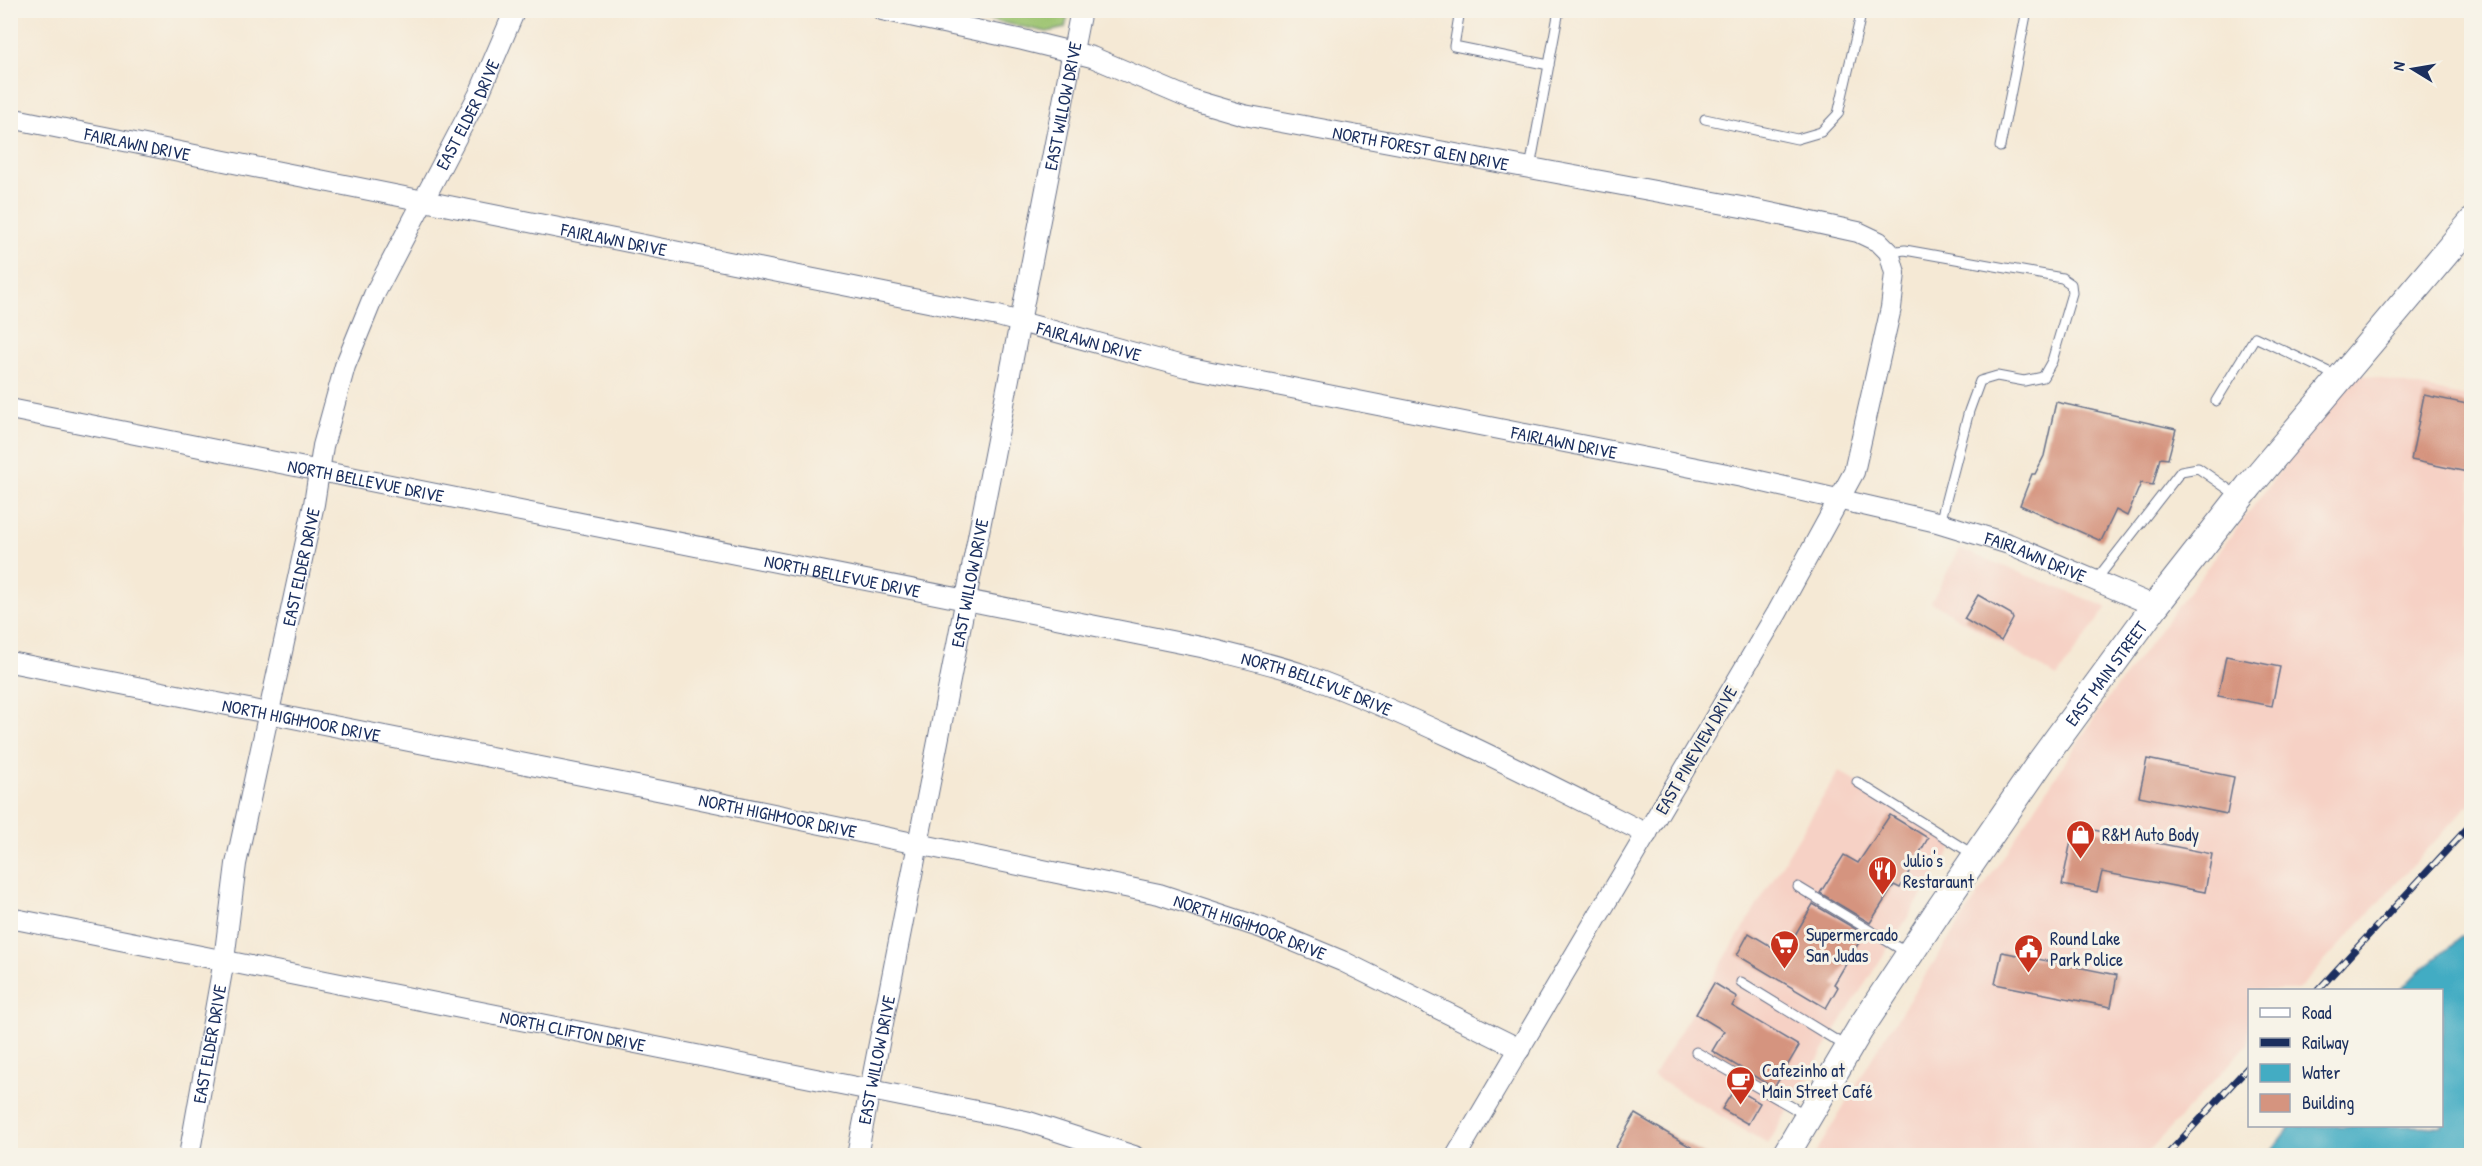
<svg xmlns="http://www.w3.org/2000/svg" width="2482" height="1166" viewBox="0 0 2482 1166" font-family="'Patrick Hand',sans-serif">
<rect width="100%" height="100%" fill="#f7f3e8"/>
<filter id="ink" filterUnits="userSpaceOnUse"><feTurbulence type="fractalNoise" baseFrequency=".0167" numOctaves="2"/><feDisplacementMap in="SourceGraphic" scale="12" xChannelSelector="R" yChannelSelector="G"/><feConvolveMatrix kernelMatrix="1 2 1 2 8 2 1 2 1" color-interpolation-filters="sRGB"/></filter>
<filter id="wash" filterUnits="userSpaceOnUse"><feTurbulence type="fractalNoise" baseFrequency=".008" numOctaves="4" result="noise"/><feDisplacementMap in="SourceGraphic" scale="24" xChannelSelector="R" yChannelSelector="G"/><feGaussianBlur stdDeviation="1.35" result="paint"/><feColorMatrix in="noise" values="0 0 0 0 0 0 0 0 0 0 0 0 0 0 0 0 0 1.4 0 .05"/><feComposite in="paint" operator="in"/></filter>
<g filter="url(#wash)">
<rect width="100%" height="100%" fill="#f5e9d5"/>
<g fill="#f6d1c5">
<polygon points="2354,373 2471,398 2471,802 2298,990 2250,990 2249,1043 2145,1155 1814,1156 1881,1043 2098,712"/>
<polygon points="1960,549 2107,607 2057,677 1931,602"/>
<polygon points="1839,771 1955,844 1843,1018 1768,1144 1653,1076"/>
</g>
<polygon fill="#9bc36e" stroke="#5b7966" stroke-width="1.5" points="947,11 1069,10 1069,11 1065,28 1047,32"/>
<polygon fill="#43acc3" stroke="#2f6e90" stroke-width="1.5" points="2471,936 2471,1155 2268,1155 2290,1126 2442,1126 2442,990 2401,990 2415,975 2462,937"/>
<g id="blocks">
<g fill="#d5947f">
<polygon points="2424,395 2472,405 2472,473 2411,460"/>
<polygon points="2056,402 2176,429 2168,459 2160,458 2153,485 2141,483 2127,516 2116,510 2101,541 2020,505 2032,474 2035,474 2044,456"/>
<polygon points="1978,595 2011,614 2013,619 2001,641 1964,619"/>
<polygon points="2226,656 2280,667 2272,706 2218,696"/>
<polygon points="2147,759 2234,777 2227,814 2139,796"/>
<polygon points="1890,815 1928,838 1900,888 1894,885 1870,923 1820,893 1844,855 1858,863"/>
<polygon points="2074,826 2212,854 2205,892 2102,872 2097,892 2062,885"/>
<polygon points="1813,904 1864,934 1834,984 1838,987 1826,1008 1737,955 1749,933 1784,954"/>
<polygon points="2002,952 2117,975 2111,1007 1995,984"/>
<polygon points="1714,983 1737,997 1732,1006 1799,1046 1774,1088 1712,1051 1724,1031 1696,1014"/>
<polygon points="1735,1088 1760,1103 1748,1124 1722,1109"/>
<polygon points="1635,1114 1706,1156 1611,1156"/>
</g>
</g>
</g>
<g filter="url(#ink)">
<use href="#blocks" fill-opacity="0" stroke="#677088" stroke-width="1.5"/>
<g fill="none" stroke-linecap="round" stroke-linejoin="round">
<defs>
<g id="lane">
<polyline points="1460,10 1454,46 1549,65"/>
<polyline points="1705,119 1797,139 1821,132 1838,114 1860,19 1857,10"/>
<polyline points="2000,147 2027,10"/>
<polyline points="1530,168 1559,10"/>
<polyline points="1889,252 1905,250 2062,278 2071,284 2072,293 2052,361 2043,377 2024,381 1997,376 1980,381 1969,411 1940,523"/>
<polyline points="2216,401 2255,337 2337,376"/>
<polyline points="2096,580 2181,471 2198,468 2238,496"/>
<polyline points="1857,782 1974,855"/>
<polyline points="1798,887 1907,953"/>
<polyline points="1741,982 1847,1047"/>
<polyline points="1696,1052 1806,1115"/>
</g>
<g id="street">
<path id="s1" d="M882,10L1023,40L1092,57L1193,100L1244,115L1752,209L1858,232L1879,242L1889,252L1895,273L1891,308L1854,472L1777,613L1456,1156"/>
<path id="s2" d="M10,118L998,316L1186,367L1742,477L1937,522L2009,544L2155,606"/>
<path id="s3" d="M10,409L1206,648C1237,656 1269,663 1299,673C1419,717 1532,776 1647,834"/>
<path id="s4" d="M10,662L662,791L1159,894L1262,928L1342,961L1520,1049"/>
<path id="s5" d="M10,918L1026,1121L1134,1156"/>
<path id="s6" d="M189,1156L224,960L236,864L314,504L323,446L345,366L374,295L479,94L515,10"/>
<path id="s7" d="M857,1156L1081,10"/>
</g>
<g id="secondary">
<path id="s8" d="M1785,1156L1860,1029L1941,907L2042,760L2155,606L2250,485L2472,222"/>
</g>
</defs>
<use href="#lane" stroke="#677088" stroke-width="11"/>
<use href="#street" stroke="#677088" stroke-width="22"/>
<use href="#secondary" stroke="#677088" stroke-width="29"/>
<use href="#lane" stroke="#fff" stroke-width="9"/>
<use href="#street" stroke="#fff" stroke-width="20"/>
<use href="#secondary" stroke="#fff" stroke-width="27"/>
<defs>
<g id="rail">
<polyline points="2318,990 2472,823"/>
<polyline points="2166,1156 2250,1065"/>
</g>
</defs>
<use href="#rail" stroke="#1b2f5e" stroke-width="7"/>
<use href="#rail" stroke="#f7f3e8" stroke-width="4.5" stroke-dasharray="14" stroke-linecap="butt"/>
</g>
</g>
<defs>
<symbol id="shop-pin" viewBox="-11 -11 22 30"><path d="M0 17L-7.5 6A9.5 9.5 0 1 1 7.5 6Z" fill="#c8321e" stroke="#f7f3e8"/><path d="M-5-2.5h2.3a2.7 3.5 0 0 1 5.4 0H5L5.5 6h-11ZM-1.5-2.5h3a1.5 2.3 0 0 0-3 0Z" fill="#fff"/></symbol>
<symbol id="restaurant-pin" viewBox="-11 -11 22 30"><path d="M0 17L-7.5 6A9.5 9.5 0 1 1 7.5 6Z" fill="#c8321e" stroke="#f7f3e8"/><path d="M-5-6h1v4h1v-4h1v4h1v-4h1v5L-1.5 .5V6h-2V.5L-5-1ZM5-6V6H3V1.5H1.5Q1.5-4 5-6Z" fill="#fff"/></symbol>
<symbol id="supermarket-pin" viewBox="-11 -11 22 30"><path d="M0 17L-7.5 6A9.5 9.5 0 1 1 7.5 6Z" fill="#c8321e" stroke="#f7f3e8"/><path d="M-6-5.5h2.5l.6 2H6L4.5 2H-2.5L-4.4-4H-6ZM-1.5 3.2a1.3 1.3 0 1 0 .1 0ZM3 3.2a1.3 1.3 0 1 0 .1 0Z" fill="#fff"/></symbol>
<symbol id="civic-pin" viewBox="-11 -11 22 30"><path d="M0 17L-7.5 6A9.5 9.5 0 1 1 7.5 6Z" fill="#c8321e" stroke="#f7f3e8"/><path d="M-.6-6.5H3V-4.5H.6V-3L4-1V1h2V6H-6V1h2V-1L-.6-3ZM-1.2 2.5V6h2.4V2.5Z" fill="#fff"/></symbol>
<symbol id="cafe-pin" viewBox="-11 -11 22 30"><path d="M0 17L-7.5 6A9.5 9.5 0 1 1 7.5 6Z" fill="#c8321e" stroke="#f7f3e8"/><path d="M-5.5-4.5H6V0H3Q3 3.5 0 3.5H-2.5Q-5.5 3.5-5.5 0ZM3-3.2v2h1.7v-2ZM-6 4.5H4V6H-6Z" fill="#fff"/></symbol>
</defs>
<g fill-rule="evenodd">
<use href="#shop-pin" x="2064" y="818" width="33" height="45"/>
<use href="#restaurant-pin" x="1866" y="854" width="33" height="45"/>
<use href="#supermarket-pin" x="1768" y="928" width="33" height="45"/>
<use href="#civic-pin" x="2012" y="932" width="33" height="45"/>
<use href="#cafe-pin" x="1724" y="1064" width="33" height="45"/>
</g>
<g text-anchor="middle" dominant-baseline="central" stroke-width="6" stroke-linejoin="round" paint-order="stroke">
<g font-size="18" fill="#1b2f5e" stroke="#f7f3e8">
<text stroke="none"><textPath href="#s7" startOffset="1070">EAST WILLOW DRIVE</textPath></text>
<text stroke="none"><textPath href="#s6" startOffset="1086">EAST ELDER DRIVE</textPath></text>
<text stroke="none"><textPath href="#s2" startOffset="130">FAIRLAWN DRIVE</textPath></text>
<text stroke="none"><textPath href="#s1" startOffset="558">NORTH FOREST GLEN DRIVE</textPath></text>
<text stroke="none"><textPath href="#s2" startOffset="616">FAIRLAWN DRIVE</textPath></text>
<text stroke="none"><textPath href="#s2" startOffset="1102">FAIRLAWN DRIVE</textPath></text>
<text stroke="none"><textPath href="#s2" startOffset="1588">FAIRLAWN DRIVE</textPath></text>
<text stroke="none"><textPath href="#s3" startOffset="363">NORTH BELLEVUE DRIVE</textPath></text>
<text stroke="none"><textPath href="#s2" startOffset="2074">FAIRLAWN DRIVE</textPath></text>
<text stroke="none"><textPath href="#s6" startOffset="600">EAST ELDER DRIVE</textPath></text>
<text stroke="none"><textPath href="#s3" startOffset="849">NORTH BELLEVUE DRIVE</textPath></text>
<text stroke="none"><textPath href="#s7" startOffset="584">EAST WILLOW DRIVE</textPath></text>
<text stroke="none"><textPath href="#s8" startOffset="580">EAST MAIN STREET</textPath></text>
<text stroke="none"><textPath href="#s3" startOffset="1336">NORTH BELLEVUE DRIVE</textPath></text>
<text stroke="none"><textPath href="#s4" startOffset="297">NORTH HIGHMOOR DRIVE</textPath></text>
<text transform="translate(1696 750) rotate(-60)">EAST PINEVIEW DRIVE</text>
<text stroke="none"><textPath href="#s4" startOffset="783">NORTH HIGHMOOR DRIVE</textPath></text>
<text stroke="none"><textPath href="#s4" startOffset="1269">NORTH HIGHMOOR DRIVE</textPath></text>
<text stroke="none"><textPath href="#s5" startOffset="574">NORTH CLIFTON DRIVE</textPath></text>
<text stroke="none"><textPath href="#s6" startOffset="114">EAST ELDER DRIVE</textPath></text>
<text stroke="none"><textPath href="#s7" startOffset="98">EAST WILLOW DRIVE</textPath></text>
</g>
<g font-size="18" fill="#1b2f5e" stroke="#f7f3e8" text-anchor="start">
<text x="2102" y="834">R&amp;M Auto Body</text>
<text x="1903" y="860">Julio's<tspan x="1903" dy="21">Restaraunt</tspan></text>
<text x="1806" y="934">Supermercado<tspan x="1806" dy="21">San Judas</tspan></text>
<text x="2050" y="938">Round Lake<tspan x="2050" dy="21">Park Police</tspan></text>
<text x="1762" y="1070">Cafezinho at<tspan x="1762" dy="21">Main Street Café</tspan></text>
</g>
</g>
<rect width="2482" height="1166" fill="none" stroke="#f7f3e8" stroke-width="36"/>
<rect x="2248" y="989" width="195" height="138" fill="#f7f3e8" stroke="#9fa5b1" stroke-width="1.5"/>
<rect x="2260" y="1008" width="30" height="9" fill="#ffffff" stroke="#9fa5b1" stroke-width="1.5"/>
<text x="2302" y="1019" font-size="18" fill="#1b2f5e">Road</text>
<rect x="2260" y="1038" width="30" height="9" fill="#1b2f5e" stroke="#9fa5b1" stroke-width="1.5"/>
<text x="2302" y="1049" font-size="18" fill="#1b2f5e">Railway</text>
<rect x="2260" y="1064" width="30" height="18" fill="#43acc3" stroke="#9fa5b1" stroke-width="1.5"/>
<text x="2302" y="1079" font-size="18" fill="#1b2f5e">Water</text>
<rect x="2260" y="1094" width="30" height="18" fill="#d5947f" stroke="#9fa5b1" stroke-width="1.5"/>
<text x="2302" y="1109" font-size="18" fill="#1b2f5e">Building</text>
<g transform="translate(2413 69) rotate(281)" stroke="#f7f3e8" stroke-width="4.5" paint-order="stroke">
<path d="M0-4.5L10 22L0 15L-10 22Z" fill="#1b2f5e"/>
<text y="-9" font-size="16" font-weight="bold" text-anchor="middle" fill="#1b2f5e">N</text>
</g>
</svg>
